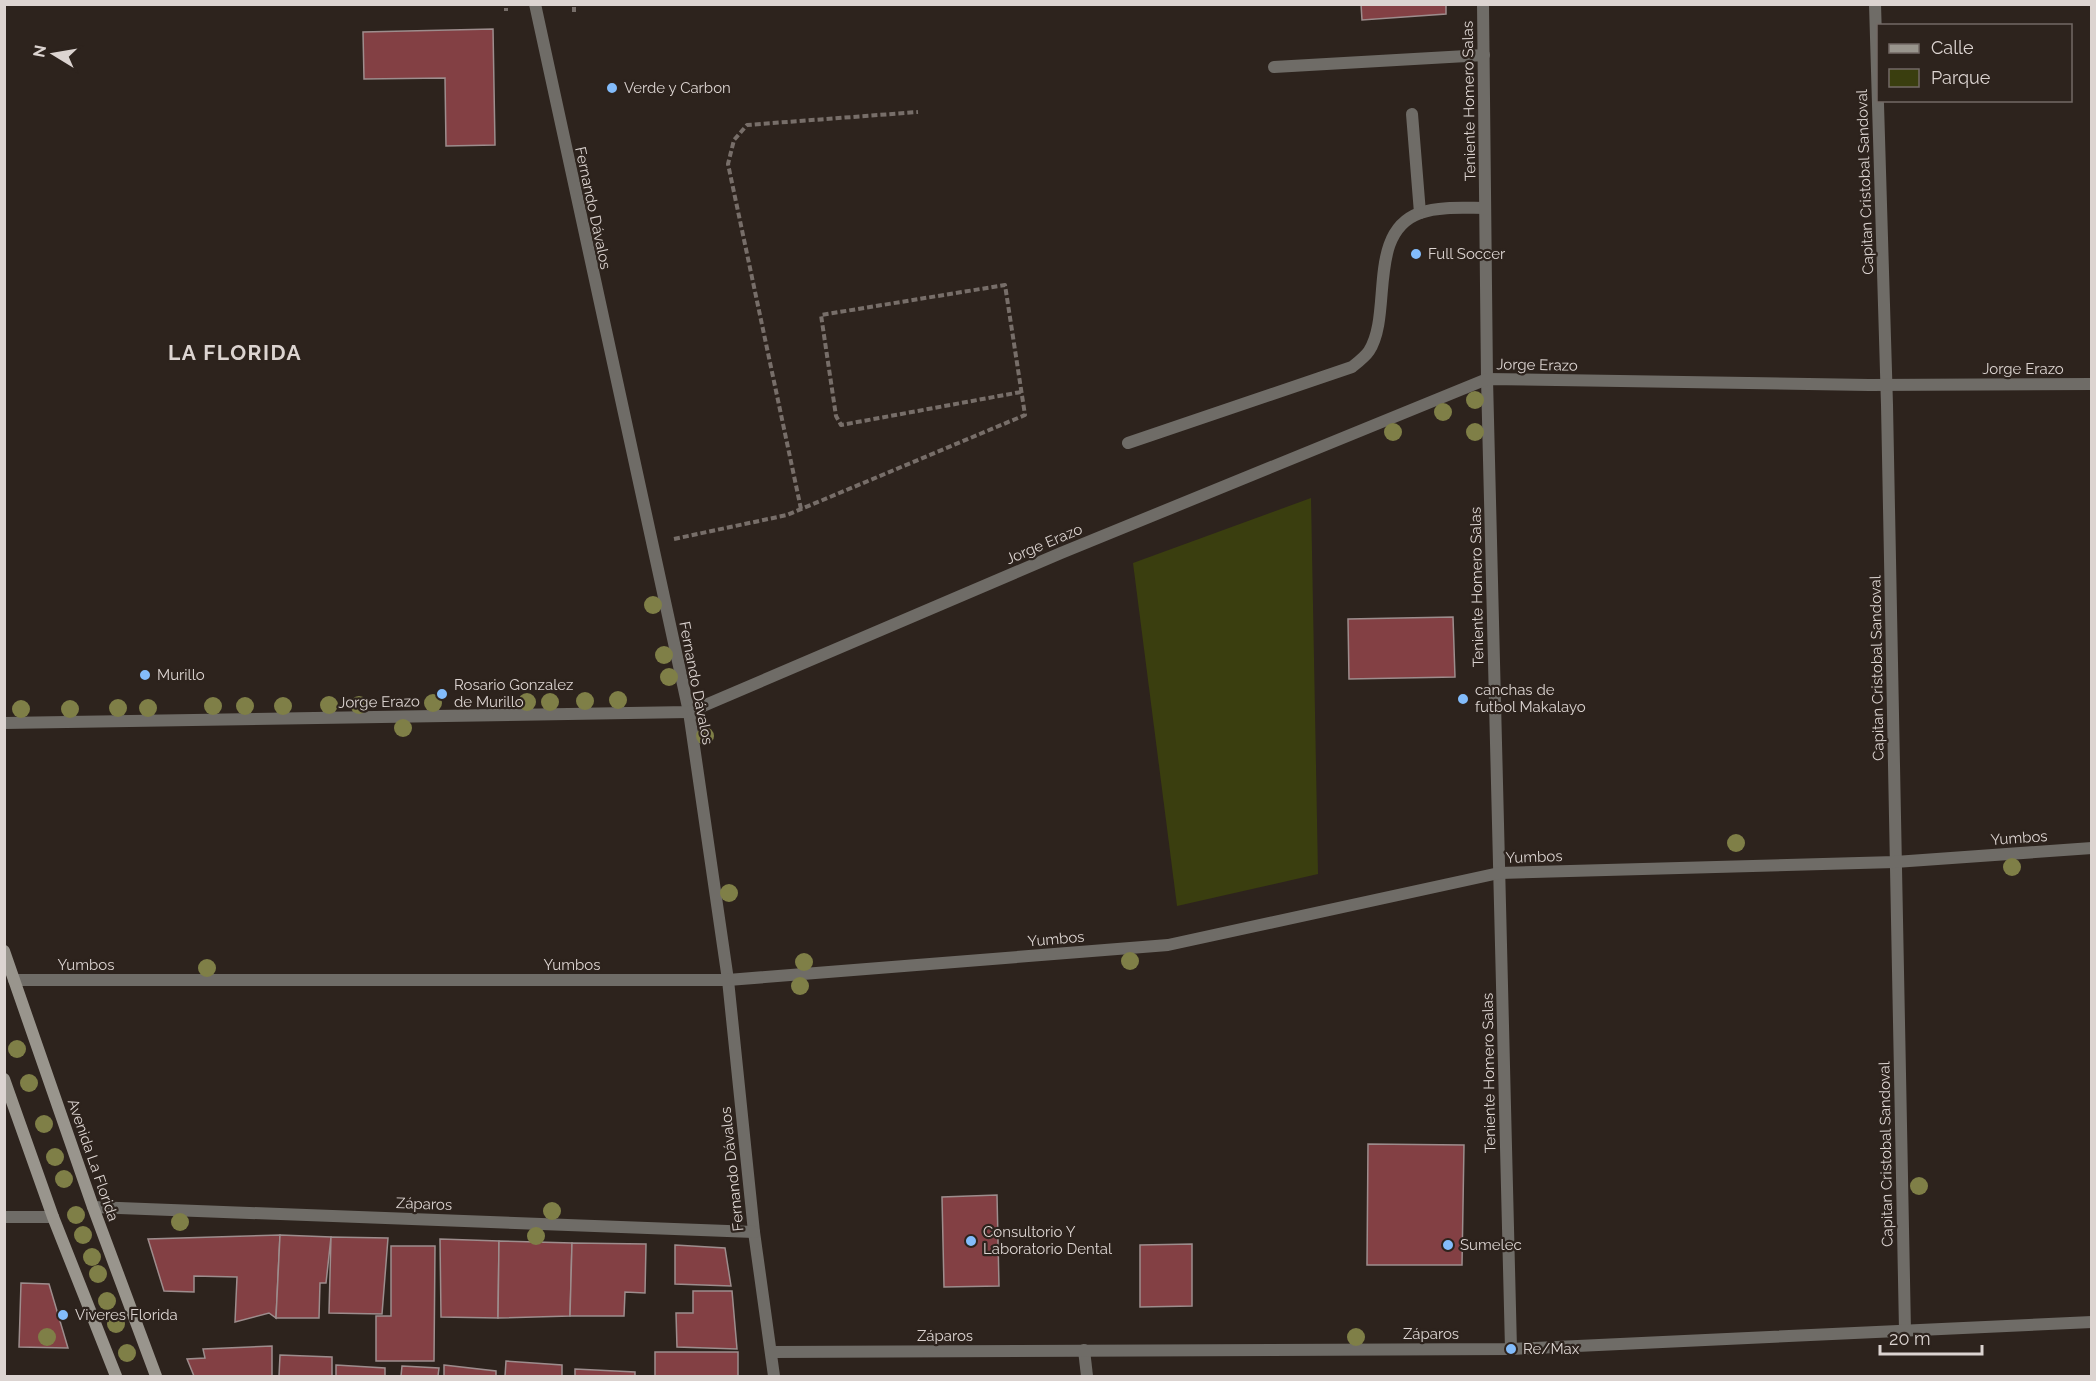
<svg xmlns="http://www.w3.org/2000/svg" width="2096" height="1381" viewBox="0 0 2096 1381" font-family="Raleway,sans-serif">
<rect width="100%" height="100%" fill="#2d231d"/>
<polygon fill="#3a3e0f" points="1311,498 1318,874 1177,906 1133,563"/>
<g fill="#834044" stroke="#9d8d8d" stroke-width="1.5">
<polygon points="1361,4 1446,4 1446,14 1362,20"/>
<polygon points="493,29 495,145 446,146 445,78 364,79 363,32"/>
<polygon points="1453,617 1455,677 1349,679 1348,619"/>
<polygon points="1368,1144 1464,1145 1462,1265 1367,1265"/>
<polygon points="997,1195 999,1286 944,1287 942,1197"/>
<polygon points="280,1235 276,1318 269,1313 235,1322 237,1277 194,1276 194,1292 164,1291 148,1239"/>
<polygon points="280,1235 331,1237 326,1283 320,1283 319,1318 276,1318"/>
<polygon points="331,1237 388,1238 382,1314 329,1313"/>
<polygon points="440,1239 499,1241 498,1318 441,1317"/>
<polygon points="499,1241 572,1243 570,1316 498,1318"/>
<polygon points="572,1243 646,1244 645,1293 625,1292 624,1316 570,1316"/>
<polygon points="1192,1244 1192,1306 1140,1307 1140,1245"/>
<polygon points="675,1245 725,1248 731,1286 675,1284"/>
<polygon points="391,1246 435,1246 434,1361 376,1361 376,1316 391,1316"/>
<polygon points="21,1283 49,1284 68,1348 19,1347"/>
<polygon points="693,1291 732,1291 737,1349 677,1347 676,1313 693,1313"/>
<polygon points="272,1346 272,1376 194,1376 187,1359 205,1358 203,1349"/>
<rect x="655" y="1352" width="83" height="24"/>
<polygon points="280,1355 332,1357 332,1376 279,1376"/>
<polygon points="506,1361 562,1365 562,1376 505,1376"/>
<polygon points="336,1365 385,1368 385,1376 336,1376"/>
<polygon points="444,1365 496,1371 496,1376 444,1376"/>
<polygon points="402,1366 439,1368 438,1376 401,1376"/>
<polygon points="575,1369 635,1372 635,1376 575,1376"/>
</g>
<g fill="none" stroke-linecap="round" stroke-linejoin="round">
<g stroke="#776e69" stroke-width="4" stroke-dasharray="6 3" stroke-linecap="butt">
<polyline points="574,7 574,12"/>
<polyline points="506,8 506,11"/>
<polyline points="801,509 728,164 734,140 747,125 918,112"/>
<polyline points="674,539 787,515 1025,415 1005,285 821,315 836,416 841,425 1021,392"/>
</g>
<g stroke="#6f6c67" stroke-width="12">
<polyline points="1274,67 1484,55"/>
<polyline points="1412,114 1420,213"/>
<path d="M1128,443L1352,367C1357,363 1365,357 1369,351C1393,314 1366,232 1420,213C1440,206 1465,208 1485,208"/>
</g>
<g stroke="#6f6c67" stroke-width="12">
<polyline points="535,4 689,712 728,980 754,1232 774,1376"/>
<polyline points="1483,4 1487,379 1511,1349"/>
<polyline points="1875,4 1887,405 1905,1331"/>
<polyline points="4,723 689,712 1061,553 1487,379 1869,385 2092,384"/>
<polyline points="14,980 728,980 1168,945 1499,873 1895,862 2092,848"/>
<polyline points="93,1207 754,1232"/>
<polyline points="4,1217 53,1217"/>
<polyline points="1084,1350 1087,1376"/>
<polyline points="771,1352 1511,1349 2092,1322"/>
</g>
<g stroke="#99958d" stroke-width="12">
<polyline points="4,951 93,1207 156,1376"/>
<polyline points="4,1079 53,1217 116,1376"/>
</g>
</g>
<g fill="#7f7f47">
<circle cx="1475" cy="400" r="9"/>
<circle cx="1443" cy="412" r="9"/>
<circle cx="1393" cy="432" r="9"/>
<circle cx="1475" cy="432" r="9"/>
<circle cx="653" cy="605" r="9"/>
<circle cx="664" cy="655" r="9"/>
<circle cx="669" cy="677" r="9"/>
<circle cx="618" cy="700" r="9"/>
<circle cx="585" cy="701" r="9"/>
<circle cx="527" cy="702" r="9"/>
<circle cx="550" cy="702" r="9"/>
<circle cx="433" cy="703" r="9"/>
<circle cx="329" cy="705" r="9"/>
<circle cx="359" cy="705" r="9"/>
<circle cx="213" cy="706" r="9"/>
<circle cx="245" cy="706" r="9"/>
<circle cx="283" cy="706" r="9"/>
<circle cx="118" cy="708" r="9"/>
<circle cx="148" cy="708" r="9"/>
<circle cx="21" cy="709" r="9"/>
<circle cx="70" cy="709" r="9"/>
<circle cx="403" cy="728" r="9"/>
<circle cx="705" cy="736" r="9"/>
<circle cx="1736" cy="843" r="9"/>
<circle cx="2012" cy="867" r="9"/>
<circle cx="729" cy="893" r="9"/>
<circle cx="1130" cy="961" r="9"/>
<circle cx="804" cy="962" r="9"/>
<circle cx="207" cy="968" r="9"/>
<circle cx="800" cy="986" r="9"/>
<circle cx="17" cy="1049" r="9"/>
<circle cx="29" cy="1083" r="9"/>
<circle cx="44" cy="1124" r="9"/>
<circle cx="55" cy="1157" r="9"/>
<circle cx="64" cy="1179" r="9"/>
<circle cx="1919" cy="1186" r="9"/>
<circle cx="552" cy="1211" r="9"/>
<circle cx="76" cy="1215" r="9"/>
<circle cx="180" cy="1222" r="9"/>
<circle cx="83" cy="1235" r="9"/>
<circle cx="536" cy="1236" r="9"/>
<circle cx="92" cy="1257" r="9"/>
<circle cx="98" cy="1274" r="9"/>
<circle cx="107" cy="1301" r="9"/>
<circle cx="116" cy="1324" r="9"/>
<circle cx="47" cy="1337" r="9"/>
<circle cx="1356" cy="1337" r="9"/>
<circle cx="127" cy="1353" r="9"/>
</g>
<g fill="#83bcfb" stroke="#2d231d" stroke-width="2">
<circle cx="612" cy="88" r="6"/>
<circle cx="1416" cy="254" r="6"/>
<circle cx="145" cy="675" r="6"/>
<circle cx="442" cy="694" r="6"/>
<circle cx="1463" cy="699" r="6"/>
<circle cx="971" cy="1241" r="6"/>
<circle cx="1448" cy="1245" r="6"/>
<circle cx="63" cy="1315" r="6"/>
<circle cx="1511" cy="1349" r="6"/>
</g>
<g text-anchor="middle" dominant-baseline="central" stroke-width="4.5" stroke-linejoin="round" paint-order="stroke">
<g font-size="15" fill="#dcd4d1" stroke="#2d231d" text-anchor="start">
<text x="624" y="88">Verde y Carbon</text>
<text x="1428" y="254">Full Soccer</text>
<text x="157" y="675">Murillo</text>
<text x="454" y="685">Rosario Gonzalez<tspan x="454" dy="17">de Murillo</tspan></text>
<text x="1475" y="690">canchas de<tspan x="1475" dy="17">futbol Makalayo</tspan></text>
<text x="983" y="1232">Consultorio Y<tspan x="983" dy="17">Laboratorio Dental</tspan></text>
<text x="1460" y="1245">Sumelec</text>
<text x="75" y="1315">Viveres Florida</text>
<text x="1523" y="1349">Re/Max</text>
</g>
<g font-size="15" fill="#dcd4d1" stroke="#2d231d">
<text transform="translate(1469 101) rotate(-91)">Teniente Homero Salas</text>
<text transform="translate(1865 182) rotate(-92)">Capitan Cristobal Sandoval</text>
<text transform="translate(593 208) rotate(78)">Fernando Dávalos</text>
<text transform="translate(1537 365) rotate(1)">Jorge Erazo</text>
<text x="2023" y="369">Jorge Erazo</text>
<text transform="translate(1044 544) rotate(-23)">Jorge Erazo</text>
<text transform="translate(1477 587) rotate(-91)">Teniente Homero Salas</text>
<text transform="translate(1877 668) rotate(-91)">Capitan Cristobal Sandoval</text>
<text transform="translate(696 683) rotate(79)">Fernando Dávalos</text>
<text transform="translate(379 702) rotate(-1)">Jorge Erazo</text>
<text transform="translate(2019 838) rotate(-4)">Yumbos</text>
<text transform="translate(1534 857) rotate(-2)">Yumbos</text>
<text transform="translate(1056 939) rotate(-5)">Yumbos</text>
<text x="86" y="965">Yumbos</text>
<text x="572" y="965">Yumbos</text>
<text transform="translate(1489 1073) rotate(-91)">Teniente Homero Salas</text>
<text transform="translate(1886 1154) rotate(-91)">Capitan Cristobal Sandoval</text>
<text transform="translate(93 1160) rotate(71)">Avenida La Florida</text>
<text transform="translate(732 1169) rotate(-96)">Fernando Dávalos</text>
<text transform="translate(424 1204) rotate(2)">Záparos</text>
<text x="1431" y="1334">Záparos</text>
<text x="945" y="1336">Záparos</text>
</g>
<g font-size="21" font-weight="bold" letter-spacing="1.5" fill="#dcd4d1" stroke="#2d231d">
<text x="235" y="352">LA FLORIDA</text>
</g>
</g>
<rect width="2096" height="1381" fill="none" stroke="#dcd4d1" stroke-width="12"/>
<rect x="1877" y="24" width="195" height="78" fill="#2d231d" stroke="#736a65" stroke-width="1.5"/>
<rect x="1889" y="44" width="30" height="9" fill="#99958d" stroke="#736a65" stroke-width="1.5"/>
<text x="1931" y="54" font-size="18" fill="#dcd4d1">Calle</text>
<rect x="1889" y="69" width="30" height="18" fill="#3a3e0f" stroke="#736a65" stroke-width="1.5"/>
<text x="1931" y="84" font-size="18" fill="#dcd4d1">Parque</text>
<g transform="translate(54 54) rotate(281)" stroke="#2d231d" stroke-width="4.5" paint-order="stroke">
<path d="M0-4.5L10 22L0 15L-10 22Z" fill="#dcd4d1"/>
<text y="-9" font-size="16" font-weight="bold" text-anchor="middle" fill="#dcd4d1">N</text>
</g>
<path d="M1880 1345v9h102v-9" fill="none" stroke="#dcd4d1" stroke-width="3"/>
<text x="1889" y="1345" font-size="18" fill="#dcd4d1" stroke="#2d231d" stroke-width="4.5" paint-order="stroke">20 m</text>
</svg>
